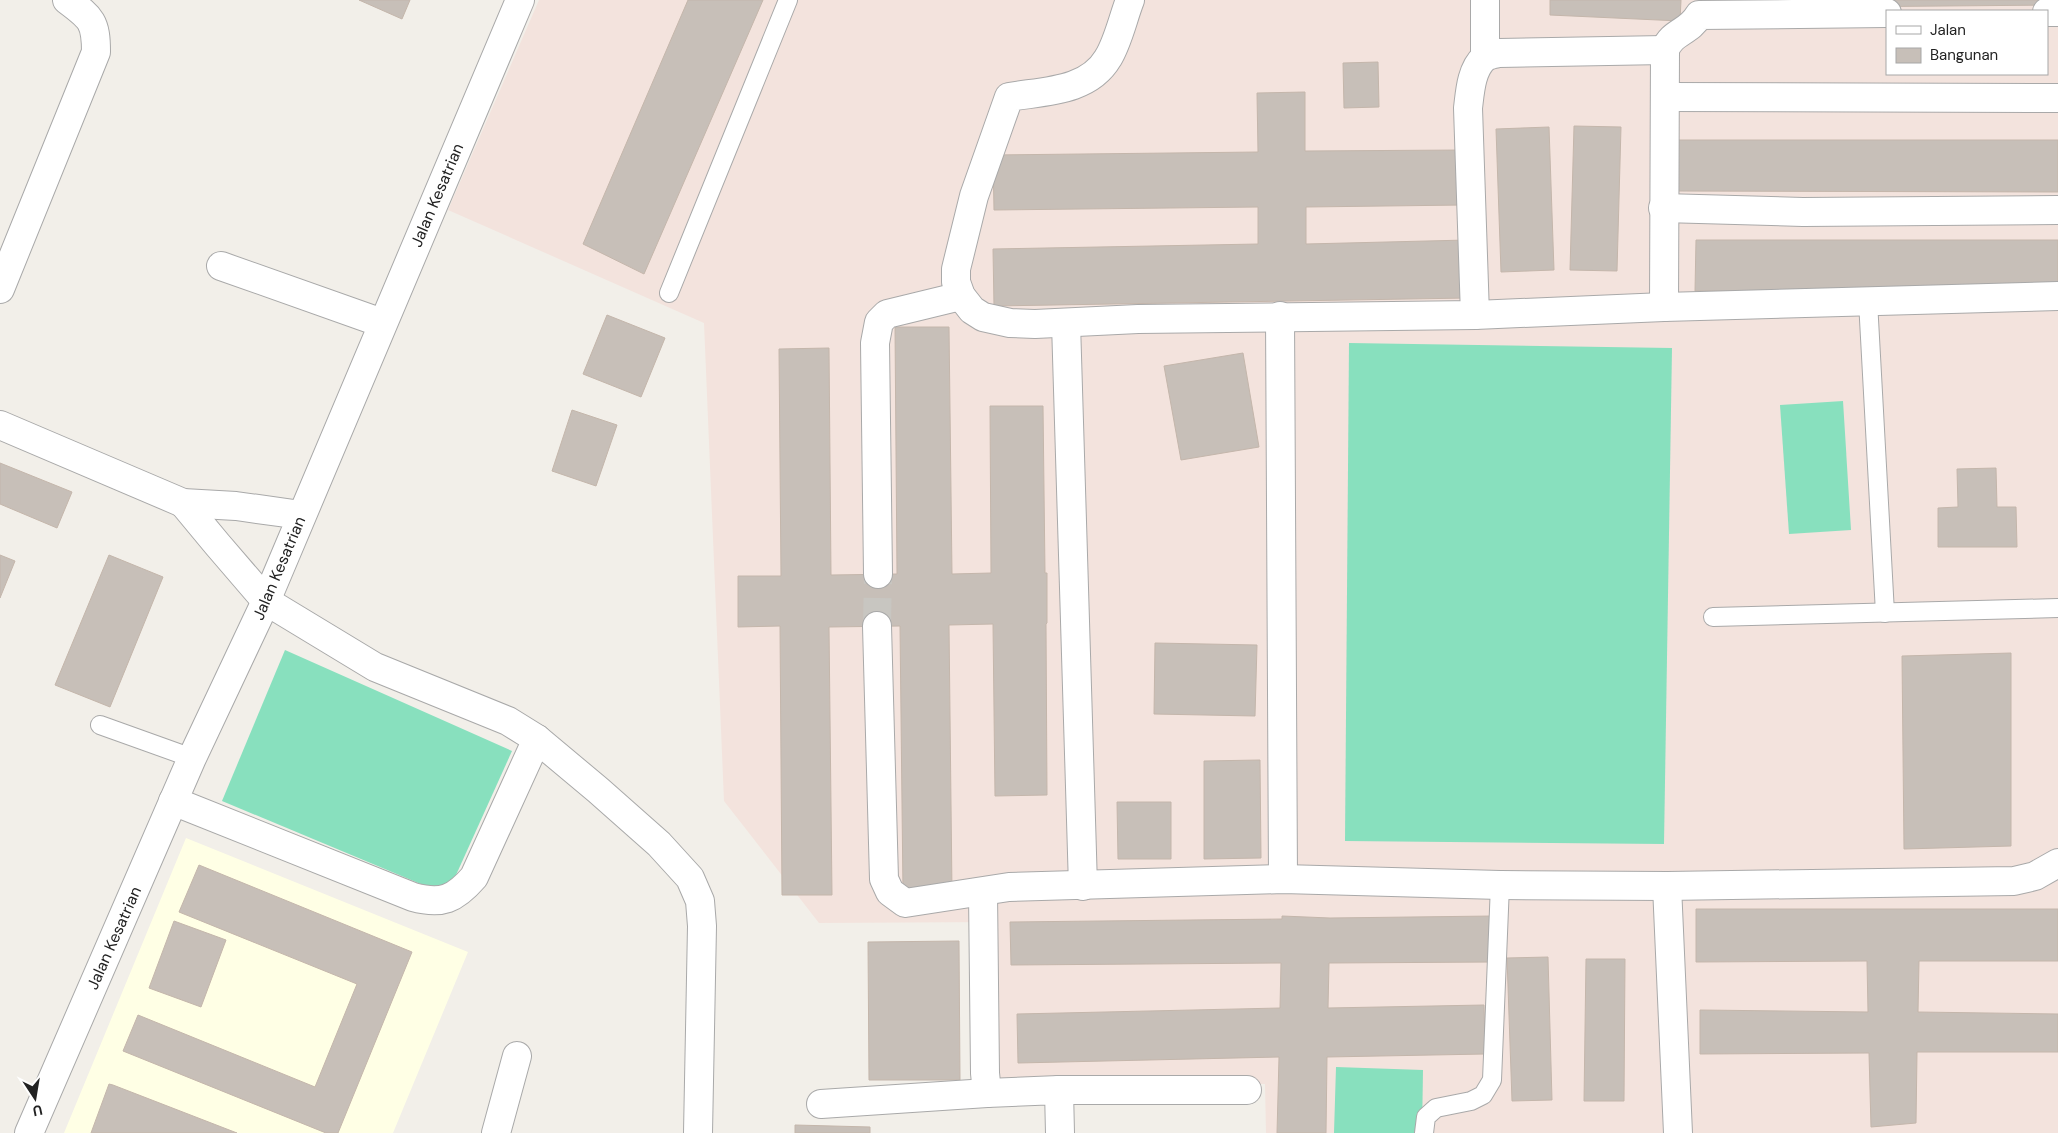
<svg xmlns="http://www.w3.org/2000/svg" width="2058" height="1133" viewBox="0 0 2058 1133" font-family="'DM Sans',sans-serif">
<rect width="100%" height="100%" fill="#f2efe9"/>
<polygon fill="#ffffe5" points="186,838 468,952 393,1133 64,1133"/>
<path fill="#f3e3dd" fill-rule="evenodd" d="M539,0H2058V1133H1266L1265,1084L1000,1085L996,922L819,923L724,801L704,323L448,210ZM1887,11H2047V74H1887Z"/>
<g fill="#88e0be">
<polygon points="1349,343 1672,348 1664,844 1345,841"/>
<polygon points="1843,401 1851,530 1789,534 1780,405"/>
<polygon points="285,650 512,751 447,895 222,801"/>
<polygon points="1336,1067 1423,1070 1422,1133 1334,1133"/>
</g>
<g fill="#c7bfb8" stroke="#c4b6ab">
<polygon points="359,0 410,0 402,19"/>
<polygon points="688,0 763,0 644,274 583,244"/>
<polygon points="1550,0 1681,0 1680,21 1550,15"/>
<polygon points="1716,0 2058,0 2058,5 1716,8"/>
<polygon points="1378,62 1379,107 1344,108 1343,63"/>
<polygon points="1305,92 1305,151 1463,150 1463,205 1306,207 1306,244 1467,240 1468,298 994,306 993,249 1258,244 1258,207 994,210 993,155 1258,152 1257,93"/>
<polygon points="1574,126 1621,127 1617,271 1570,270"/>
<polygon points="1549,127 1554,270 1501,272 1496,129"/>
<polygon points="1674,140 2058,140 2058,192 1672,191"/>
<polygon points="1696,240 2058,240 2058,292 1695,291"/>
<polygon points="607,315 665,338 641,397 583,374"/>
<polygon points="895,327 949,327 952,574 991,573 990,406 1043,406 1045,573 1047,573 1047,623 1046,624 1047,795 995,796 993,624 949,625 952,892 903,892 900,626 829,627 832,895 782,895 780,626 738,627 738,576 781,576 779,349 829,348 831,575 897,574"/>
<polygon points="1243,353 1259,447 1181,460 1164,366"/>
<polygon points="572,410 617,425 596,486 552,471"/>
<polygon points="0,463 72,492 57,528 0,504"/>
<polygon points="1996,468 1997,507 2016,507 2017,547 1938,547 1938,508 1958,507 1957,469"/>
<polygon points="0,555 15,561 0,598"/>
<polygon points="109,555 163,577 110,707 55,685"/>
<polygon points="1155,643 1257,645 1255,716 1154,714"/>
<polygon points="2011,653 2011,846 1904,849 1902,656"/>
<polygon points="1260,760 1261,858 1204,859 1204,761"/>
<polygon points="1117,802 1171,802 1171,859 1118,859"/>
<polygon points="199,865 412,952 338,1133 326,1133 123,1051 138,1015 315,1087 357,984 179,912"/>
<polygon points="1696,909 2058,909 2058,961 1919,961 1918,1012 2058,1014 2058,1052 1917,1052 1916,1123 1871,1127 1869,1053 1700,1054 1700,1010 1868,1012 1867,961 1696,962"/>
<polygon points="1282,916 1330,918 1493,916 1493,962 1329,963 1328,1008 1484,1005 1485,1054 1327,1057 1326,1133 1277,1133 1279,1057 1018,1063 1017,1014 1280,1008 1281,963 1011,965 1010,922 1282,919"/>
<polygon points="174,921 226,940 201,1007 149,988"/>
<polygon points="959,941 960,1080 869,1080 868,942"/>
<polygon points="1548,957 1552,1100 1512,1101 1507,958"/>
<polygon points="1586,959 1625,959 1624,1101 1584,1101"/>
<polygon points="109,1084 113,1085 237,1133 91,1133"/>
<polygon points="795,1125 870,1127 870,1133 795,1133"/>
</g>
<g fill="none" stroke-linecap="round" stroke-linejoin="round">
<polyline stroke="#c8c6c1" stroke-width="28" stroke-dasharray="28 14" stroke-linecap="butt" points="877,626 878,574"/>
<defs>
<g id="service">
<polyline points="669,293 788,0"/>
<polyline points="1868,301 1885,613"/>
<polyline points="1713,617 2058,608"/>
<polyline points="100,725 192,758"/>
<polyline points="1424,1133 1426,1117 1436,1108 1471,1101 1483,1095 1492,1080 1500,885"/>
</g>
<g id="minor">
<path d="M1130,0C1123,18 1118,42 1108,58C1088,92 1044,91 1009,97L974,196L956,269V282L961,296L972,310L983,317L1010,323L1035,324L1138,319L1475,315L1664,307L2058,296"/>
<polyline points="2047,12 2058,12"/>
<polyline points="1485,57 1485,0"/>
<polyline points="1665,97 2058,98"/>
<polyline points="1663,208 1803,212 2058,210"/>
<polyline points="221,266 382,323"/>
<path d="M0,289L96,52C96,21 91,18 67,0"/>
<path d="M1664,307L1665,50C1672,31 1689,33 1699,15L1887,13"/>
<path d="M1475,315L1468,108C1470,92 1471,70 1484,58C1488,55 1495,54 1499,53L1665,50"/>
<polyline points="1280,316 1283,879"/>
<polyline points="1066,323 1083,886"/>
<polyline points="0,425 183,503 236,506 301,515"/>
<polyline points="183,503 217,544 266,601 375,667 508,721 537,739 598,790 659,844 690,878 700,901 702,926 698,1133"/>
<polyline points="878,574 875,343 879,322 887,314 961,296"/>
<polyline points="877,626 884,879 890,892 905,903 1009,887 1283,879 1500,885 1667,886 2014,881 2035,876 2058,863"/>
<path d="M173,801L413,897C442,905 455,899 474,877L537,739"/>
<polyline points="1667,886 1678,1133"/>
<polyline points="983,892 985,1073 987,1093 1059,1090 1060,1133"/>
<polyline points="1059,1090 1247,1090"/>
<polyline points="821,1104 987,1093"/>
<polyline points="496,1133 517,1056"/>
</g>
<polyline id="tertiary" points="29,1133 192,758 266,601 520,0"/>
</defs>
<use href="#service" stroke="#a9a9a9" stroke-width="20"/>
<use href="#minor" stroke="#a9a9a9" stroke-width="30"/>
<use href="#tertiary" stroke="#a9a9a9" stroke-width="30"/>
<use href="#service" stroke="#fff" stroke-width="18"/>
<use href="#minor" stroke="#fff" stroke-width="28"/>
<use href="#tertiary" stroke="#fff" stroke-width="28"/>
</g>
<g text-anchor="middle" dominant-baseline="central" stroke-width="4" stroke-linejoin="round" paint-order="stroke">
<g font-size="16" fill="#222" stroke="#fff">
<text transform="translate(437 195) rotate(-67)">Jalan Kesatrian</text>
<text transform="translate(279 568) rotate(-67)">Jalan Kesatrian</text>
<text transform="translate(114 938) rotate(-66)">Jalan Kesatrian</text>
</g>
</g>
<rect x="1886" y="10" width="162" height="65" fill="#ffffff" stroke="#a7a7a7"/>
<rect x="1896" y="26" width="25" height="8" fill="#ffffff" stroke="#a7a7a7"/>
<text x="1930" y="35" font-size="15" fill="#222222">Jalan</text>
<rect x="1896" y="48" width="25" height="15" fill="#c7bfb8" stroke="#a7a7a7"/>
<text x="1930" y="60" font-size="15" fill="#222222">Bangunan</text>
<g transform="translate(35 1098) rotate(168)" stroke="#ffffff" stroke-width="4" paint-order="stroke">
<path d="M0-4L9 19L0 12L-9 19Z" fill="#222222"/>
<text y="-8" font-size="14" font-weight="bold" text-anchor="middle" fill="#222222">U</text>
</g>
</svg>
